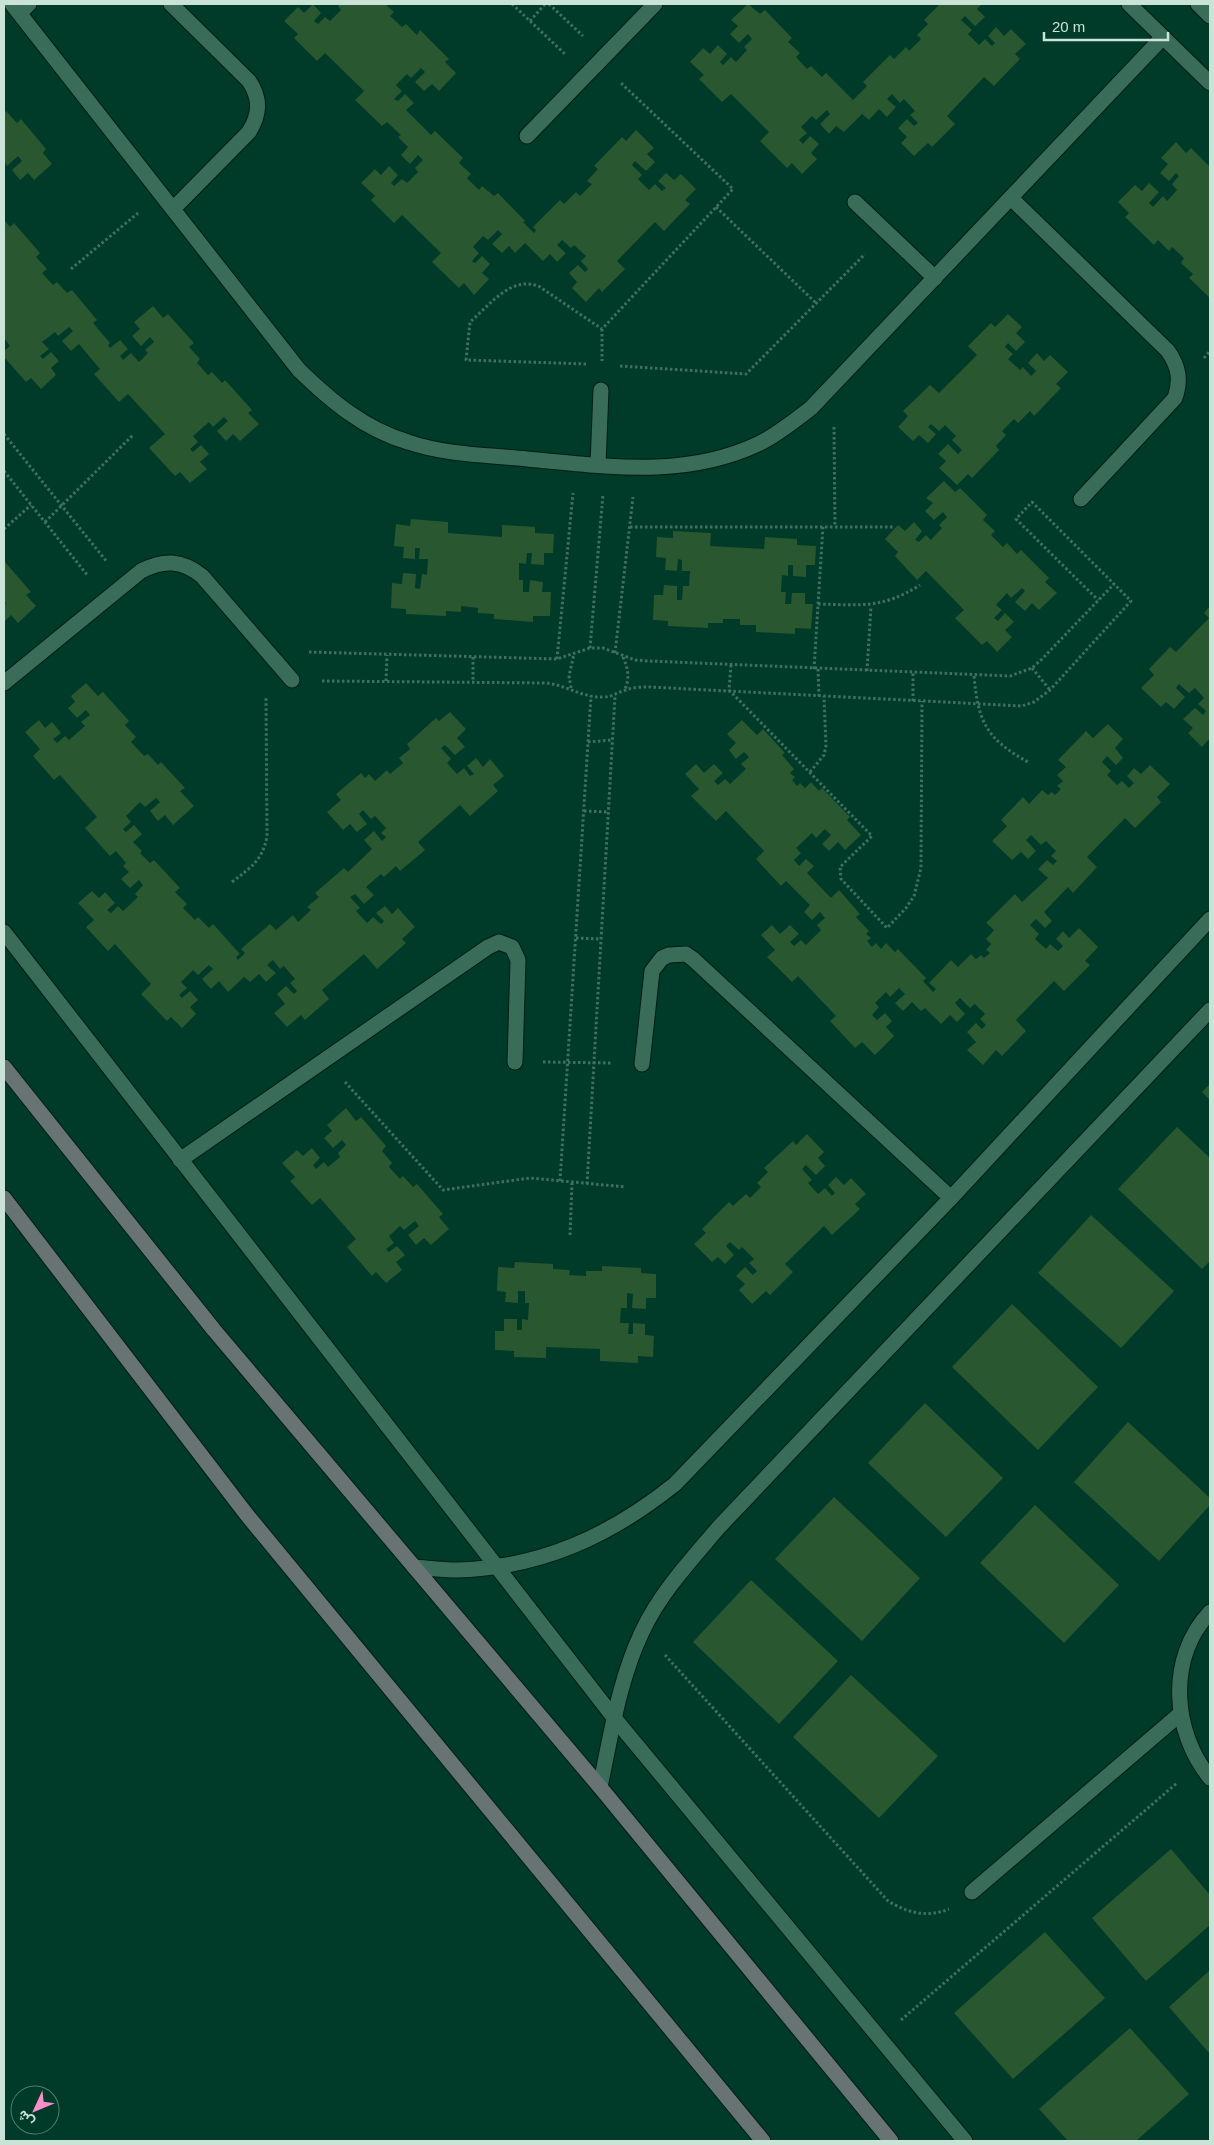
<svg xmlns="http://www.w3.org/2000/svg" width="1214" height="2145" viewBox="0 0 1214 2145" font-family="Arial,Vazirmatn,sans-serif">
<rect width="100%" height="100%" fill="#003a29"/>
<g fill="#295730">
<polygon points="313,4 321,13 314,21 318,24 325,17 330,21 341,10 338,6 340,4 385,4 394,12 390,16 402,27 406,24 417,35 420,30 449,59 445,62 456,73 439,91 432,84 424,91 415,82 425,72 421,68 411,78 407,74 396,85 402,91 394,99 398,101 405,94 414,103 406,110 431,135 435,131 463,158 459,163 471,174 467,178 479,190 482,186 494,196 498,193 525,221 523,222 534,233 536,230 533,227 560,200 564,204 576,192 580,196 592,184 587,181 598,169 594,166 622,137 626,141 636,130 654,148 647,154 655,162 646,171 635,161 632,165 642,175 638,179 649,190 655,184 662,191 666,188 658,181 666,173 674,180 681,174 696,189 685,200 690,204 664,231 655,222 617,261 625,269 602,292 599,288 586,302 572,288 577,282 569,273 578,265 585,272 588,269 581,261 586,256 574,245 571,248 562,240 557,245 566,253 557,262 550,254 543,261 525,243 515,253 509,246 502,253 492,244 502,234 498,230 488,240 483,236 473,247 479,253 472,261 475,263 482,256 490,264 482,273 489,279 474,295 464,283 459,288 432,262 441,253 402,215 394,223 371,200 375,196 361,183 375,169 381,175 389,166 398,175 391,183 394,186 402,179 407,183 418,172 415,168 423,160 418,155 410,164 401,155 408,147 398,137 401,135 387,122 382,126 355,100 364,91 325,53 317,61 294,38 298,34 284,21 298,7 304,13"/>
<polygon points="748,4 760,14 765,10 792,38 788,42 800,53 796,57 807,69 811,66 822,77 826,73 853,100 867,86 863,82 890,55 894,59 906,47 909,51 921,39 917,35 928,24 924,20 940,4 982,4 977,9 985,17 975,26 965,16 961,20 972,30 968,34 979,45 985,39 992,46 995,43 988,36 996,27 1004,36 1011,29 1026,44 1015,54 1020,59 994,86 984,77 947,116 955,124 932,147 928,143 914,156 901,143 907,137 898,128 907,119 914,126 918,123 910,115 915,111 904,99 900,103 892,94 887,99 896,107 887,117 879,109 869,120 862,114 844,132 836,126 829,134 820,124 830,114 827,110 816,120 812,116 801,127 807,133 799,140 803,144 810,136 819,144 811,153 817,159 802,174 792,163 787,168 760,141 769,132 731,94 722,102 699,79 704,75 690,62 703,48 710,54 718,45 727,54 720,62 723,65 731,57 736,62 747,50 744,47 752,39 748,34 739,43 730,34 738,26 731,20"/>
<polygon points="6,111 17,123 21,119 46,149 43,153 52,164 34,180 28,173 20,180 12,170 22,161 18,156 7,166 4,161 4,113"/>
<polygon points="1176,142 1186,153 1191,148 1210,167 1210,298 1189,278 1193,274 1181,263 1184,258 1172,247 1169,251 1158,240 1154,245 1125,217 1129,213 1118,202 1135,185 1142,191 1149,183 1159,192 1149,203 1153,207 1163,196 1167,201 1177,190 1172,184 1179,176 1176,173 1169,181 1160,173 1168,164 1161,158"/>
<polygon points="4,220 10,227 14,223 40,253 36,257 47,269 42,273 53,285 57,282 67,293 72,290 97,320 93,323 110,343 108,345 110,348 120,340 128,349 120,356 123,360 131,353 139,362 148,353 145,350 154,342 150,337 141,346 132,336 140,329 134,322 153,306 163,318 168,314 194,343 189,347 200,359 197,363 208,375 212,372 222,383 225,380 252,410 248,413 259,424 240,441 233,434 226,441 217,431 228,421 224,417 213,427 209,422 193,436 198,442 190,449 193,452 201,445 209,454 200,462 207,469 190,483 180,472 175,476 149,448 165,434 128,394 119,402 94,374 100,369 79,344 71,351 62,341 73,331 69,327 58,336 55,332 42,342 49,349 40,356 43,359 51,352 59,361 51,368 56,375 41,389 31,378 26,382 4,357 4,351 10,346 4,338"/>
<polygon points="1008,314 1022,327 1016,333 1025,342 1016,351 1008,343 1005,347 1013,354 1008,359 1020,370 1023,367 1031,376 1036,371 1028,363 1037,353 1044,361 1050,355 1068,372 1056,384 1061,388 1034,416 1030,411 1018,423 1014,419 1002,431 1006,435 996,446 999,450 972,478 968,474 957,485 939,468 946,461 938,454 948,444 958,454 962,450 952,440 956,436 945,425 939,431 931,424 928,427 936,434 928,443 919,435 913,441 898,427 908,416 903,411 930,385 939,393 977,355 968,346 991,323 995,327"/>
<polygon points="944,481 955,492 960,488 987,515 983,520 995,531 991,535 1003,547 1007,543 1017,554 1021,550 1049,578 1045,582 1057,593 1039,610 1032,603 1025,611 1015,602 1025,591 1022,588 1011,598 1007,593 996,605 1002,610 994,618 998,621 1005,613 1014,622 1005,630 1012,637 997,652 987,641 982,645 955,618 964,610 926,571 917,580 895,556 898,552 885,539 898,525 905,531 914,522 922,531 915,540 919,542 926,535 931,540 942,528 939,525 947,517 943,512 934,520 925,511 933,503 926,498"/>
<polygon points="411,519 448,522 448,533 502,537 502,525 535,527 535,533 554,534 553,553 544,553 544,565 531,564 532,553 527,553 526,564 519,563 519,580 523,580 523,592 529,592 530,580 543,582 542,592 551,592 550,616 533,616 533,622 494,619 494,614 478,613 478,608 461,606 461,612 446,611 446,616 406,614 406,609 391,608 392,583 402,584 403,573 416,574 415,588 420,589 422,574 427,575 428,559 419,559 420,548 415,548 415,559 403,558 404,547 394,546 396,524 410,526"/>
<polygon points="673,531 711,533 710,546 764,549 765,537 797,539 797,545 816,546 815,565 806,565 806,577 793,576 793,565 788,565 788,576 782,575 781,592 786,592 785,604 791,604 792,593 805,593 805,604 813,604 811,629 795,628 795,634 756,632 756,625 740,625 740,619 723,619 723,623 708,623 708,628 668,626 668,621 653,620 654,595 663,595 664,585 677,586 677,600 682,600 683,586 689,586 690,571 682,571 682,560 678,559 677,571 665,570 666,558 656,557 657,537 673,538"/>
<polygon points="5,562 31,592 26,595 36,606 18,623 11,615 4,622 4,605 6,603 4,601 4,563"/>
<polygon points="1210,606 1210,738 1202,747 1188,733 1193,728 1183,719 1195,708 1203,715 1206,711 1198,704 1204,698 1195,688 1189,693 1179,684 1176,688 1185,697 1174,709 1166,702 1161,707 1141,688 1154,675 1149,669 1170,647 1176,652 1209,618 1204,613"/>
<polygon points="86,683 98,696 103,692 129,721 125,725 136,737 131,742 144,756 148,754 158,765 161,762 185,788 180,791 194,806 173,825 165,815 158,821 150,811 160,802 156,798 145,807 140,802 126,816 131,822 123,829 126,832 134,825 142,834 133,842 142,851 140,853 150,863 154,860 180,888 175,892 187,904 183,908 195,920 198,917 209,928 213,924 240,954 236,957 238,960 245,953 241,949 270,924 276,930 293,915 298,922 311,910 307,907 319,897 315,893 344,868 348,872 372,849 364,840 374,831 382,841 386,837 381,833 386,828 375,816 371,819 363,810 359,814 367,824 357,832 350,824 343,830 327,812 341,800 336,794 361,773 365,778 369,774 375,781 387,770 390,774 403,763 399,758 410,749 407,744 436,718 439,721 450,712 466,729 457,738 465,747 455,755 445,745 441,748 451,759 447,763 457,774 464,768 470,776 474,774 467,766 476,758 483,767 490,759 504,776 493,785 498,791 470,816 460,805 418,842 425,850 400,871 396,866 384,877 381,874 366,887 374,895 364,904 355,894 350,897 360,908 356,911 367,923 373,917 381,924 384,921 376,913 385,906 392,914 398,908 415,927 402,939 406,943 377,969 364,954 322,990 329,999 305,1020 301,1015 287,1027 274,1013 285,1004 277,994 286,986 294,994 297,991 290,983 295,979 284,966 280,969 273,960 267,965 276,973 266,982 259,974 250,982 244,977 228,992 219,981 211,989 202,979 213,969 209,965 198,975 193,970 181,982 187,988 179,995 182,998 190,991 198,1000 190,1007 196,1014 182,1028 171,1017 167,1021 141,994 151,984 115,944 108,951 86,927 94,920 78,903 92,891 99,898 105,892 115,903 107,910 111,913 118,906 123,911 138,897 135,894 143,885 139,880 130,888 121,879 129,872 123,866 126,863 116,851 110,856 85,828 97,817 60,775 54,780 33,756 40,749 25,732 39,720 45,728 52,722 61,733 53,739 57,743 65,736 69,740 85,726 81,722 90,715 86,710 77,718 68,708 75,702 71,696"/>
<polygon points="742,720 757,735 763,729 785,753 782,755 794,769 790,773 795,777 792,780 797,786 800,783 805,788 811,782 819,791 822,788 850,817 847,820 861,835 845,850 838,842 829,851 822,844 831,835 825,829 816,838 812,833 796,848 801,853 794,860 799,866 806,859 814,866 807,873 831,898 839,890 860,914 856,917 869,931 866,934 871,938 867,941 872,947 876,943 881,949 886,943 895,952 898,949 926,978 923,981 933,992 936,989 929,983 951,960 958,967 971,954 976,959 981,955 984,958 990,953 986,950 991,944 986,939 994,930 986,923 1015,894 1022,902 1048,878 1038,869 1047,860 1053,865 1057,861 1051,856 1056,851 1046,841 1041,845 1031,835 1026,840 1036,851 1028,859 1021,852 1012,860 992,841 1007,826 1001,820 1023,797 1029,804 1042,790 1048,795 1052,792 1055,795 1061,789 1057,786 1063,781 1057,775 1066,767 1058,760 1086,731 1093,738 1108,724 1123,739 1115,748 1123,758 1116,765 1107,756 1102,762 1111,771 1107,775 1117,785 1122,781 1129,788 1134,783 1127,776 1134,768 1141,774 1150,765 1170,784 1157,797 1161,802 1135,828 1125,818 1087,857 1097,867 1073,893 1068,887 1044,912 1052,921 1045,928 1036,919 1030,925 1039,934 1035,939 1046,949 1050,944 1058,951 1063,946 1056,939 1063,931 1069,938 1079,928 1098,947 1085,961 1090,965 1064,991 1054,981 1016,1020 1026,1031 1002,1056 996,1050 983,1065 967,1050 976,1042 967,1032 976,1023 982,1029 986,1025 980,1019 985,1014 975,1004 970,1008 960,998 955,1003 965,1014 957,1022 950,1015 941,1024 925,1008 921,1011 912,1002 903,1011 895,1003 905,994 899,988 890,997 886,992 875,1003 879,1007 872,1015 877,1020 885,1013 892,1021 886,1027 894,1036 875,1055 862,1042 855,1048 830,1021 836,1016 798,976 792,982 767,957 775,950 761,935 772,925 780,934 790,925 799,934 790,942 794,946 801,940 806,945 821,930 817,925 825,918 820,912 812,920 804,912 810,905 786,881 781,886 756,859 764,851 726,811 716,821 691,796 699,789 685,774 696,764 704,773 714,764 723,773 714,781 718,785 725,779 730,784 746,769 741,764 749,757 744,752 736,759 729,750 736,743 727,734"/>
<polygon points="1210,1084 1210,1100 1202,1092"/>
<polygon points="346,1108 356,1121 361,1117 386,1146 382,1151 392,1163 389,1167 400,1179 403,1176 413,1187 417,1184 443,1214 439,1217 449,1229 431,1245 424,1238 416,1245 408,1235 419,1226 415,1221 404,1230 400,1226 389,1236 394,1243 386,1249 389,1252 397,1246 405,1255 396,1262 402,1270 386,1283 376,1272 372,1276 347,1247 356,1239 320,1198 312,1205 290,1181 295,1177 282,1163 297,1150 303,1156 312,1148 320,1158 313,1165 316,1169 324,1162 328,1167 340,1157 338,1153 346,1145 342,1140 333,1148 324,1138 332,1131 327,1125"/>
<polygon points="1177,1127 1210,1158 1210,1261 1202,1269 1118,1189"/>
<polygon points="807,1134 824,1152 818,1158 825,1166 816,1175 806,1165 802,1169 812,1180 808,1183 818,1194 825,1188 832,1196 835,1193 828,1185 836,1177 844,1185 851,1178 866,1194 855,1204 860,1209 832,1235 824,1226 785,1264 793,1272 770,1295 766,1291 752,1304 739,1290 745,1284 736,1276 745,1267 753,1275 757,1271 749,1263 754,1259 742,1247 739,1250 730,1242 726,1246 734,1255 725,1264 718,1257 712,1262 694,1244 706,1233 702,1229 729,1202 733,1206 746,1194 750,1198 761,1187 757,1183 768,1172 764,1168 793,1141 796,1145"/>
<polygon points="1091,1215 1174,1291 1121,1348 1038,1273"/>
<polygon points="515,1262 553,1264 553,1269 570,1270 569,1275 586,1276 586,1271 602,1271 602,1266 641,1268 641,1273 656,1274 656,1298 646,1298 646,1309 632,1308 633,1294 627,1293 627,1308 621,1308 620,1323 629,1323 628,1334 633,1334 633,1323 645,1324 645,1335 654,1336 653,1357 638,1356 638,1363 600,1361 600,1349 546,1347 546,1358 514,1357 514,1351 495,1350 495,1331 504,1331 504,1319 517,1319 517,1330 522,1330 522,1319 528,1320 529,1303 525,1303 525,1291 518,1291 518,1303 505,1302 506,1292 497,1291 498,1267 514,1268"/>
<polygon points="1012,1304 1098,1387 1038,1450 952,1367"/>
<polygon points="925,1403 1003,1478 946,1537 868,1463"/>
<polygon points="1128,1422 1210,1498 1210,1505 1159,1561 1074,1482"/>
<polygon points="834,1497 920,1578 862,1641 775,1559"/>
<polygon points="1035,1505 1119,1585 1064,1643 980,1563"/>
<polygon points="751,1580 838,1661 779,1724 693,1642"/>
<polygon points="851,1675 938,1756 879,1818 793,1737"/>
<polygon points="1171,1849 1210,1895 1210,1925 1146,1981 1092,1918"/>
<polygon points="1045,1932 1105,1998 1013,2079 954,2013"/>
<polygon points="1210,1970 1210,2054 1169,2007"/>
<polygon points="1130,2028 1189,2094 1136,2141 1068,2141 1039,2109"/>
</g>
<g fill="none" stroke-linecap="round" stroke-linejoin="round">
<defs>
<g id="lane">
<path d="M171,4L249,81C261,99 260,114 249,132L173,209"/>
<polyline points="20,13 29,4"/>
<polyline points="527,136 655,4"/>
<path d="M1011,198L1168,351C1179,367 1181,380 1175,398L1081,499"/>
<polyline points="855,202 935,278"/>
<polyline points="598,465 601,390"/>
<path d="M4,683L141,571C164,559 182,560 202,576L292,680"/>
<polyline points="642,1064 652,971 662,958 669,955 686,954 693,959 951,1198"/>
<polyline points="180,1160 488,947 499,942 512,947 518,960 515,1062"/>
<polyline points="972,1892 1180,1714"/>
</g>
<g id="street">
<path d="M12,4L299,370C331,401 364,429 408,442C446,455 488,455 527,459C605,466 684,479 758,444C777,435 794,421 811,408L1163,37"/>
<polyline points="1129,4 1210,83"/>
<polyline points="1198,4 1210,16"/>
<polyline points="4,932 615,1719 965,2141"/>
<path d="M414,1567C428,1568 442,1570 456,1570C541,1568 610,1536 675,1484L951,1198L1210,919"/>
<path d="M1210,1612C1167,1658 1172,1731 1210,1778"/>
<path d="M600,1787C611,1735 619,1680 642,1632C660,1593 692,1559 719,1527L1210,1010"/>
</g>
<g id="secondary">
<polyline points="4,1067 214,1330 600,1787 891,2141"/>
<polyline points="4,1198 247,1515 763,2141"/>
</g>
</defs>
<use href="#lane" stroke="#031e15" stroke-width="17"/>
<use href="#street" stroke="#031e15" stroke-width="17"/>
<use href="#secondary" stroke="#031e15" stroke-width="17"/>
<g stroke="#407061" stroke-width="3" stroke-dasharray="2.5 2.5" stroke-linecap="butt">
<polyline points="512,4 566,55"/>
<polyline points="549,4 583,36"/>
<polyline points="530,21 545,4"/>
<polyline points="716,207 816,303"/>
<polyline points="71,269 138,213"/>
<polyline points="602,329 602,361"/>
<polyline points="1204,358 1210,351"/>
<path d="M586,364L466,360L470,322C490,305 512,274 540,287L602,329L733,189L621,83"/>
<polyline points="620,366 746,374 865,254"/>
<polyline points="834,427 835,527"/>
<polyline points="4,434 107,562"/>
<polyline points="4,471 88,576"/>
<polyline points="45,522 133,435"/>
<polyline points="630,527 894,527"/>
<polyline points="4,529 31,505"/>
<path d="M818,604C861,605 882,609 920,585"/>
<polyline points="590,648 603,494"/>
<polyline points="309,652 557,659 590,648 603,648 635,660 649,661 1010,676 1032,668 1042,659 1114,584"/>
<polyline points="615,653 633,497"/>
<polyline points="473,657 473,682"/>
<path d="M623,657C628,668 630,678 625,689"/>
<polyline points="557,659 573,493"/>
<polyline points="731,665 729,690 872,836 840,867 841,879 887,928 906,908 914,896 921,868 922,701"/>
<polyline points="1032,668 1050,690"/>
<polyline points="814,669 823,526"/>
<polyline points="818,669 819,696"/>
<polyline points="867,671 871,606"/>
<path d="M974,676C978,721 986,739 1028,762"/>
<path d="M322,681L546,683C566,685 583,698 603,697C613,697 617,692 626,690C633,687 642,687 649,687L1022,706L1034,702L1050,690L1131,601L1032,502L1016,519L1098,600"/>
<polyline points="386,681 387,655"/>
<polyline points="571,688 569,676 574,654"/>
<polyline points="913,701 913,673"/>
<polyline points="588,742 612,740"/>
<polyline points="810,772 824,755 826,746 824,696"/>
<polyline points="584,811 608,812"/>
<path d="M232,882C250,868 262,861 267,837L266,697"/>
<polyline points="576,938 601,939"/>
<polyline points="543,1062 612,1063"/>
<polyline points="345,1082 443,1190 530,1178 626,1187"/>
<polyline points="560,1181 591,696"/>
<polyline points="587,1184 615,696"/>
<polyline points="570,1235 572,1183"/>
<path d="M665,1655L888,1901C908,1913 927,1918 949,1909"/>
<polyline points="901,2020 1177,1783"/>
</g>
<use href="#lane" stroke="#396d59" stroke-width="15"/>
<use href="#street" stroke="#396d59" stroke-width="15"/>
<use href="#secondary" stroke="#687373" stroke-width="15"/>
</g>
<rect width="1214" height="2145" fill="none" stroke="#c9e3d7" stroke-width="10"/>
<g transform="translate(35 2110) rotate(226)"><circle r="24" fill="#003a29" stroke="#507e6f"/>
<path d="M0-4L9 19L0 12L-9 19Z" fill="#f98fc9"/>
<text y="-8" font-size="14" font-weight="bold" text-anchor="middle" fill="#c9e3d7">ش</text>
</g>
<path d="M1044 32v8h124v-8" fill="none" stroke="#c9e3d7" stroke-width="2.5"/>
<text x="1052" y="32" font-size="15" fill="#c9e3d7" stroke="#003a29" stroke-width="4" paint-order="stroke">20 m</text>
</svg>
